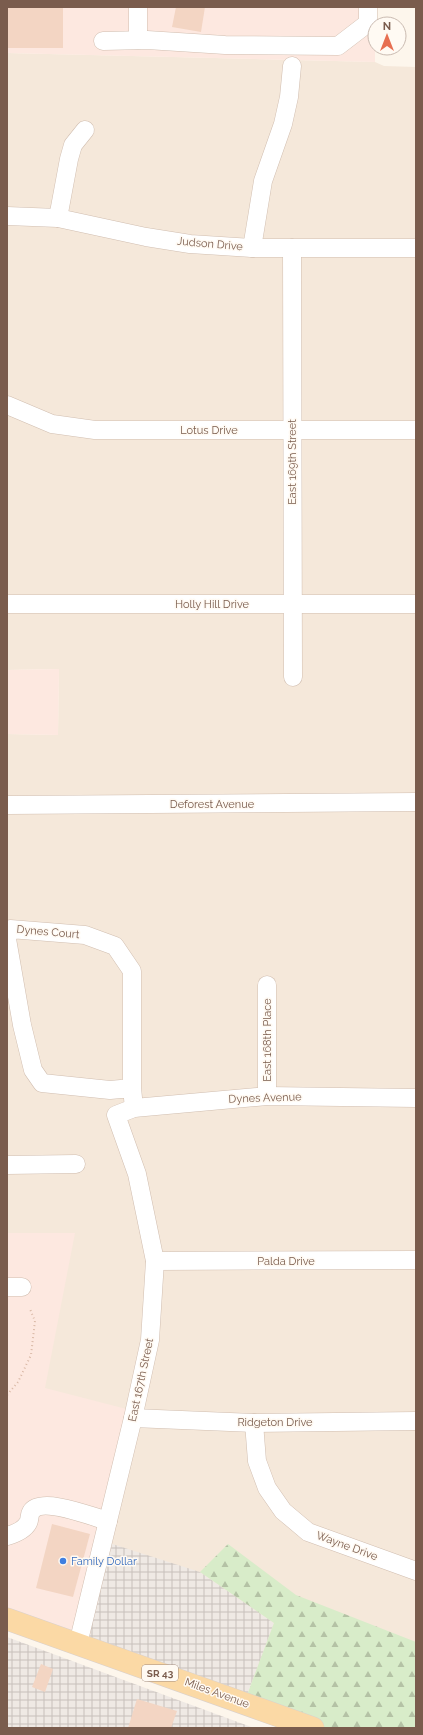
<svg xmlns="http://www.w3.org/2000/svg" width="423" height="1735" viewBox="0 0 423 1735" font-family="Raleway,sans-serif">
<defs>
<pattern id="industrial-grid" width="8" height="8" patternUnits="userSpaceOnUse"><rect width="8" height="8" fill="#efe9e4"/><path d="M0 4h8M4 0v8" fill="none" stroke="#c7c0bb"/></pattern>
<pattern id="forest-firs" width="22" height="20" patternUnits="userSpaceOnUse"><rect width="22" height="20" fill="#d8ecc9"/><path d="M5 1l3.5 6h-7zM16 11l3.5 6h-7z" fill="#b4c2a5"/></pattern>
</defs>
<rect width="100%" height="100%" fill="#fdf6ec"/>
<polygon fill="#f5e8da" points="7,53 375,62 384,66 416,67 416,1728 88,1638 45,1388 7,1262 7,734 58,735 59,669 7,670"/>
<g fill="#fde8e0">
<polygon points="7,7 375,7 375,62 7,53"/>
<polygon points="59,669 58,735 7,734 7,670"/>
<polygon points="7,1233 75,1233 45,1388 142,1413 88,1638 7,1619"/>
</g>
<g fill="url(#industrial-grid)">
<polygon points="103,1541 200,1572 274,1623 244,1703 78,1644"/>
<polygon points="7,1637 254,1728 7,1728"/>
</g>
<polygon fill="url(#forest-firs)" points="228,1544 296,1595 416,1642 416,1728 313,1728 244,1703 274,1623 200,1572"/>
<g fill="#f3d5c3">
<rect x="7" y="7" width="56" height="41"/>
<polygon points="176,7 205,7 201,32 172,27"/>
<polygon points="52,1524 90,1534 73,1597 36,1588"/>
<polygon points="41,1664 53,1669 45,1692 32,1687"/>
<polygon points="137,1699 177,1711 171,1728 128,1728"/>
</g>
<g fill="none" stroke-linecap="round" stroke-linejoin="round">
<defs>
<g id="minor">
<polyline points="138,7 138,40"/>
<polyline points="103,41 147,40 225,45 338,46 368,23 368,7"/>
<polyline points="7,216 58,218 146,237 190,244 252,248 416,248"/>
<polyline points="58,218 69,159 73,145 85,130"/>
<polyline points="252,248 263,181 283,124 289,97 292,66"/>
<polyline points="292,248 293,677"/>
<polyline points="7,405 52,424 95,430 416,430"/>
<polyline points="7,604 416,604"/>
<polyline points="7,805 416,802"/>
<polyline points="267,985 267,1096"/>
<polyline points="132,1088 110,1090 42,1083 33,1070 22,1025 7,939 10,929 85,935 115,946 132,971 132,1088 134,1108"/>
<polyline points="7,1165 76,1164"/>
<polyline points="155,1261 416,1260"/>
<polyline points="7,1287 22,1287"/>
<polyline points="133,1418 254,1423 416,1421"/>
<polyline points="254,1423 257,1461 267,1488 283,1511 308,1532 416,1571"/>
<path d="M7,1536C14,1534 24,1530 28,1523C30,1520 29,1515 31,1512C41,1496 93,1517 108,1521"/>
<polyline points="78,1644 133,1418 150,1340 155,1261 137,1174 116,1115 134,1108 267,1096 416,1098"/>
</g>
<polyline id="major" points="7,1619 313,1728"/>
</defs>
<use href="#minor" stroke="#d1beb0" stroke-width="19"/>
<use href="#major" stroke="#dad1cd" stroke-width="23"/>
<polyline stroke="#d9b8a5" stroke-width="2" stroke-dasharray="1 3" stroke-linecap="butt" points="7,1395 18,1382 31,1355 35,1321 30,1309"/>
<use href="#minor" stroke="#fff" stroke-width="18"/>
<use href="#major" stroke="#fbd9a5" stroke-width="22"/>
</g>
<circle fill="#3f7fe0" stroke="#fffaf3" stroke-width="1.5" cx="63" cy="1561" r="4"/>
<g text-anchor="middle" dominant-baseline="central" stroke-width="3" stroke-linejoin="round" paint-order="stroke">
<rect fill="#fffaf3" stroke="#a28b7f" stroke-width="1" x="142" y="1665" width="36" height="16" rx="3"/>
<g font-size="10" font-weight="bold" fill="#7a5c4d">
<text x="160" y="1673">SR 43</text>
</g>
<g font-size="11" fill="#7a5c4d" stroke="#fffaf3">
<text transform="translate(210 244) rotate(5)">Judson Drive</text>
<text x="209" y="430">Lotus Drive</text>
<text transform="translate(292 462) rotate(-90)">East 169th Street</text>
<text x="212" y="604">Holly Hill Drive</text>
<text x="212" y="804">Deforest Avenue</text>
<text transform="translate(48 932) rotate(5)">Dynes Court</text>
<text transform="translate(267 1040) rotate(-90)">East 168th Place</text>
<text transform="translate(265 1098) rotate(-2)">Dynes Avenue</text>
<text x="286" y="1261">Palda Drive</text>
<text transform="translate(141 1380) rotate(-78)">East 167th Street</text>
<text x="275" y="1422">Ridgeton Drive</text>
<text transform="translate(347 1546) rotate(20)">Wayne Drive</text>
<text transform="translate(217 1693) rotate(20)">Miles Avenue</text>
</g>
<g font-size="11" fill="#366cbe" stroke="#fffaf3" text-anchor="start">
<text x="71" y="1561">Family Dollar</text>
</g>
</g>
<rect width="423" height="1735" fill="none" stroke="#7a5c4d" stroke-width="16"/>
<g transform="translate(387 36)"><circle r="19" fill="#fffaf3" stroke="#cabbb1"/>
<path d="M0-3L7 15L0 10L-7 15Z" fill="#e76f51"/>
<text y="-6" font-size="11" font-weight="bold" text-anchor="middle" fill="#7a5c4d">N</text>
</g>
</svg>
